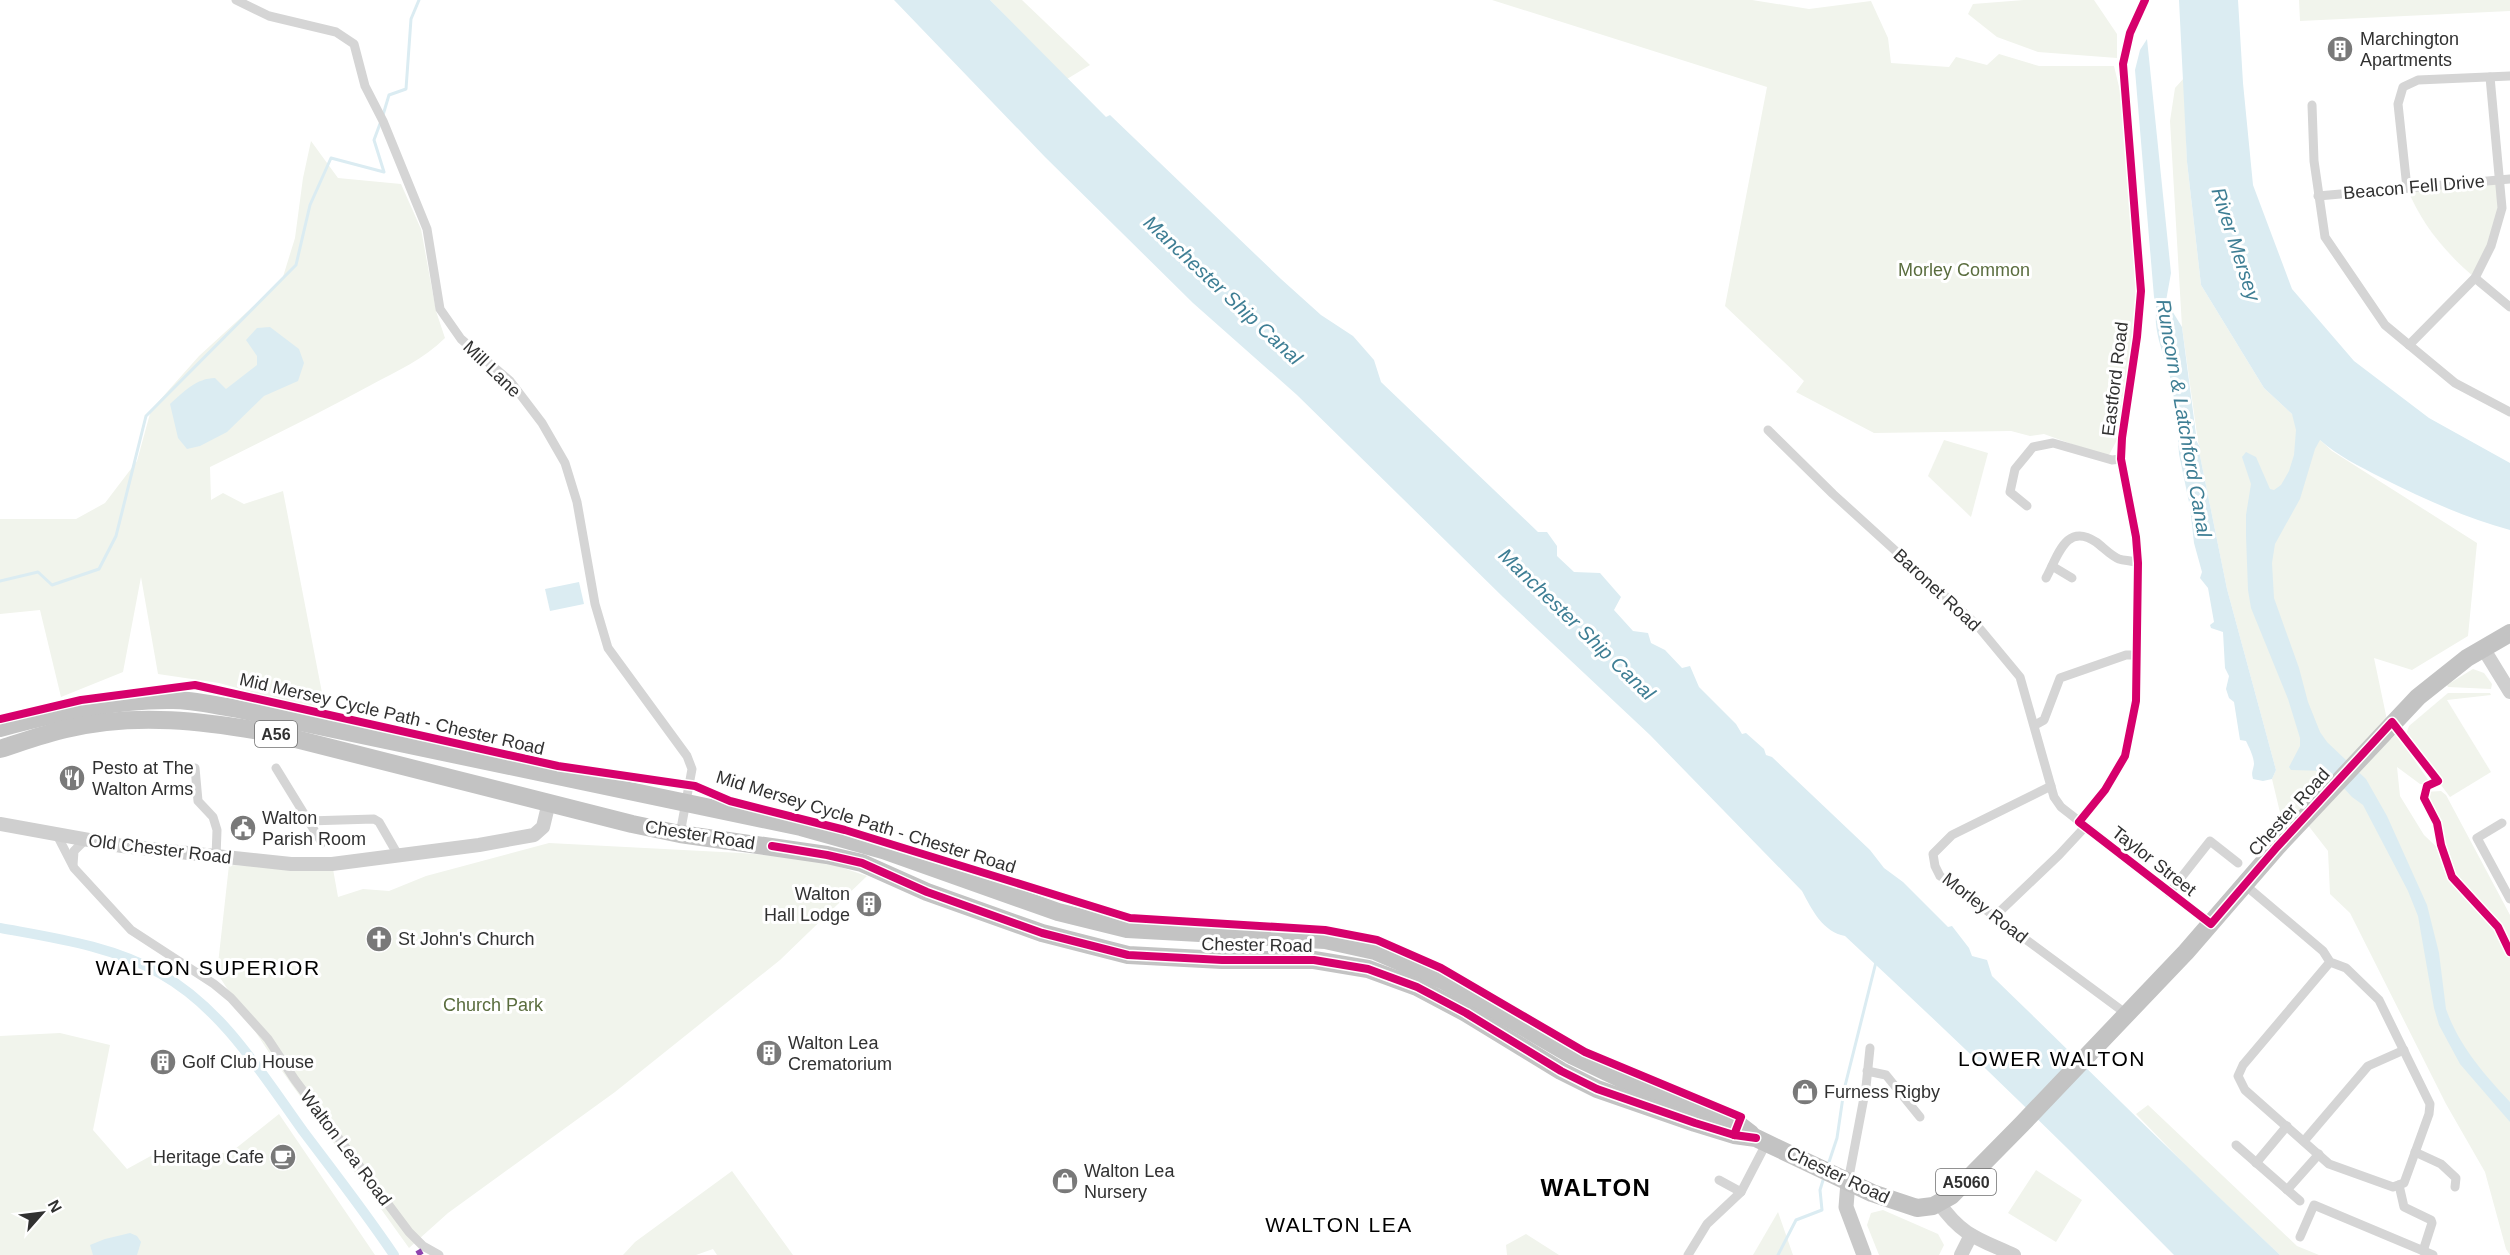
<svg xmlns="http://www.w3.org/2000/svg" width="2510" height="1255" viewBox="0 0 2510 1255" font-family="Arial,sans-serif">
<rect width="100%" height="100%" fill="#fff"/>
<g fill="#f1f4ec">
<polygon points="990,0 1022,0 1090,65 1067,79"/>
<polygon points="1492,0 1752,0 1809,9 1871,1 1888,38 1891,63 1949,67 1956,57 1987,65 1999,54 2039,66 2114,66 2120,91 2141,291 2118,438 2109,455 2102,455 2044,434 2030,436 2011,431 1874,433 1796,392 1804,381 1725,306 1767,87"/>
<polygon points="2024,0 2094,0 2117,34 2117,58 2038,52 1997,37 1968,14 1973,4"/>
<polygon points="2299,0 2510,0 2510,11 2300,21"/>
<polygon points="2184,78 2187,162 2201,285 2264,388 2332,451 2477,543 2468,636 2412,670 2374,658 2391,739 2396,734 2429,781 2426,784 2420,784 2397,767 2400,796 2424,835 2444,854 2437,823 2424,798 2425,792 2441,791 2446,795 2510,915 2510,1255 2506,1249 2485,1172 2446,1104 2350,913 2330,894 2328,851 2297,811 2283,825 2272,779 2276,770 2227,589 2199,451 2200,447 2198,442 2182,327 2170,121 2175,88"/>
<path d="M311,141L338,178L401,184L421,229L436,311L445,338C424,359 397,371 371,385C318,414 264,440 210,467L211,500L223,493L244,504L283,491L324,703L318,701L316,710L219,683L158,674L141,577L123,672L61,697L40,610L0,614V519H76L105,503L137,461L151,410L199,356L282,280L295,238L303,178Z"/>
<path d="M2500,180L2502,208L2475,278C2445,252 2422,225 2407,188Z"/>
<polygon points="1944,440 1988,453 1971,517 1928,476"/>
<polygon points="2473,669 2484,673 2492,684 2491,689 2448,687 2447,685"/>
<polygon points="2448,693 2490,693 2491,695 2447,700 2491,772 2450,797 2438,781 2438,776 2406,734 2409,726"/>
<polygon points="549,843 741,853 816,859 867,876 780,960 615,1092 448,1213 409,1248 272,1057 217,973 229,865 333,869 338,897 363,889 389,891 426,876"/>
<polygon points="60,1033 110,1045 93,1130 127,1169 158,1152 230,1153 279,1114 375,1255 0,1255 0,1036"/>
<polygon points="2148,1105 2297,1246 2319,1255 2280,1255 2197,1177 2136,1114"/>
<polygon points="2036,1170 2082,1200 2056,1242 2008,1213"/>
<polygon points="732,1171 793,1255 717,1255 713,1249 696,1255 623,1255 635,1242"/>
<polygon points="1883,1210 1938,1234 1944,1245 1939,1255 1879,1255 1867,1225 1871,1213"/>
<polygon points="1778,1212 1793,1255 1753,1255"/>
<polygon points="1526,1234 1559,1255 1507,1255 1506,1245"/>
</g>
<g fill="#dbecf2">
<path d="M894,0H990L1106,117L1110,115L1281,279L1321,315L1353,336L1374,360L1381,382L1538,532H1547L1557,546V556L1574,572L1600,573L1621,597L1614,610L1633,631L1648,633L1651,643L1665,650L1682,668L1690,666L1699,687L1736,724L1742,734L1746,733L1764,749L1766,755L1772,757L1870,850L1884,868L1903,882L1948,927L1952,926L1969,948L1972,956L1987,960L1992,976C2088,1069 2182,1163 2280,1255H2174C2067,1146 1957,1040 1845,936C1823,932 1812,910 1802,891L1650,735L1503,597L1297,395L1193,303L1045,157Z"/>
<path d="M2179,0H2238L2243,83L2253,185L2292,289L2354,361L2429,418L2510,463V530C2465,518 2422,498 2380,477C2359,466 2338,456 2320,440L2315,449L2300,499L2275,544L2272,563L2274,598L2299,668L2308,702L2320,732L2327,742L2366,779L2387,816L2427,905L2439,953L2446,1009C2459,1046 2484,1074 2510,1102V1122L2460,1064L2439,1025L2434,1008L2418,916L2408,891L2363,805L2352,797L2328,771L2291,770L2289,767L2300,746V738L2288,699L2251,608L2248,590L2246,536V515L2251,484L2242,457L2246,452L2256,457L2270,489L2274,490L2281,485L2289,471L2294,455L2296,430L2292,414L2264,388L2201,285L2187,162Z"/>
<path d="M2147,39L2171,273L2166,301L2182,327L2197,442L2200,447L2199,451L2227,589L2276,770L2272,779L2263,781L2253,779C2251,772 2253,771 2254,764C2254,757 2249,747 2246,741L2240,740L2234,702L2229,698L2226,689L2229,676L2225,668L2223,632L2211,628L2210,625L2214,622L2208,588L2200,578L2202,572L2194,543L2190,507L2179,454L2176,410L2174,406C2175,377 2159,353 2156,324C2155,314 2158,307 2154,297L2135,70L2140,50Z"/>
<path d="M270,327L299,349L304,363L298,381L264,396L227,432L200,446L187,449L178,438L170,404C183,392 197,378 215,378L226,389L257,365V356L246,340L257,328Z"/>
<polygon points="579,582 584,604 550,611 545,589"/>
<polygon points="130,1233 137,1236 141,1242 137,1255 93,1255 90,1245 105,1239"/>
</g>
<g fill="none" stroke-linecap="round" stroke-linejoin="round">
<g stroke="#dbecf2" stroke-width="3">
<polyline points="383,115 389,95 406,89 411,19 419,0"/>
<polyline points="0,581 38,572 52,585 99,569 116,536 146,416 296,265 310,205 331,158 384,172 374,140 381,121"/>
<polyline points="1828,1165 1837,1138 1844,1090 1876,962"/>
<polyline points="1778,1255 1796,1220 1822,1210 1820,1190 1824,1177"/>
</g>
<path stroke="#dbecf2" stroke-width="10" d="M0,928C54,938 113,946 161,974C223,1009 262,1074 303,1131C334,1172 365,1212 394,1255"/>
<g stroke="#d5d5d5" stroke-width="9">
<polyline points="236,0 269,16 336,32 354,44 365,86 383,121 427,229 440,309 461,339 510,381 542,423 565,463 577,502 595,604 608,648 687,756 692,769 680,834"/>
<polyline points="2312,105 2314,161 2325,237 2385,325 2455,383 2510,412"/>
<polyline points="2407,188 2398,104 2403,87 2418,80 2510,76"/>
<polyline points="2318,196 2510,179"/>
<polyline points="2475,278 2510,307"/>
<polyline points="2409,345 2475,278 2491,246 2502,208 2490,77"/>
<polyline points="1768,430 1833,494 1976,624 2020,677 2054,797 2061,807 2211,924"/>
<polyline points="2027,506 2010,492 2015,469 2033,447 2053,443 2112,460 2121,459"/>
<polyline points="2052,566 2072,578"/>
<path d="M2046,578C2058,556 2066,522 2096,542C2103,547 2111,556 2119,559C2125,561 2131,560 2138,563"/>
<polyline points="2035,725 2044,720 2060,678 2126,655 2137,655"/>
<polyline points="195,768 198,801 213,817 217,830 216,857"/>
<polyline points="276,768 322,843"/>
<polyline points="2051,786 1952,835 1933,854 1935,866 1940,876 2128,1015"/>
<polyline points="308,821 374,819 379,822 398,855"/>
<polyline points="2079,822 2105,790 2125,756 2136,701 2138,563 2136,537 2121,459 2122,438 2137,337 2141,291 2123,64 2130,33 2145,0"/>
<polyline points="2502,823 2477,838 2510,899"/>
<polyline points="57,835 74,868 131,930 214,984 231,998 268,1039 295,1080 409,1232 423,1246 439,1255"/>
<polyline points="73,865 74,851 85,840"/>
<polyline points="2245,885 2323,951 2330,962 2346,968 2379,1000 2430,1104 2429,1114 2404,1183 2393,1187 2329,1164 2245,1090 2238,1076 2243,1065 2330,962"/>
<polyline points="2169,893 2210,841 2238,863"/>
<polyline points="1994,917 2059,855 2085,827"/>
<polyline points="1867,1071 1886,1075 1920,1117"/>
<polyline points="2304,1141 2368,1066 2404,1050"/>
<polyline points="2236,1145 2300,1201"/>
<polyline points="2415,1152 2441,1164 2456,1178 2455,1187"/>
<polyline points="2256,1163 2287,1126"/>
<polyline points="1719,1180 1741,1192"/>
<polyline points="1848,1182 1866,1087 1870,1048"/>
<polyline points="2399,1185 2404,1207 2431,1220 2432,1223 2423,1251"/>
<polyline points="2287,1190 2319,1154"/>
<polyline points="2300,1237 2314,1205 2433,1255"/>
<polyline points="1688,1255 1707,1224 1741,1192 1767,1142"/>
</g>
<g stroke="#cfcfcf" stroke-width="14">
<polyline points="2483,648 2510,692"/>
<polyline points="0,824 122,846 291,864 332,864 479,845 534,835 543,827 549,802"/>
<path d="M1939,1203C1962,1236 1979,1239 2014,1255"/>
<polyline points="1961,1255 1971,1235"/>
</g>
<polyline stroke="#c9c9c9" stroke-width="15" points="1848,1182 1846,1207 1864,1255"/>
<g stroke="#c3c3c3" stroke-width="18">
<path d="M0,728C57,713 114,699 173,700C193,700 213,705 233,708L801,827L883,850L1058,912L1127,929L1325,940L1375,951L1444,981L1573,1056L1619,1078L1738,1124L1751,1134"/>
<path d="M0,749C22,742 44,734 66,729C136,712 206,721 276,734L632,824L680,834L827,855L862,863L927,892L1042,933L1128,955L1222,960H1314L1368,969L1417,987L1466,1013L1561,1071L1597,1089L1695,1123L1734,1135L1756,1138L1872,1193L1917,1208L1933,1206L1951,1196L2022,1124L2186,952L2277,847L2418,697L2467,658L2510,633"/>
</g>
<polyline stroke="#8e44ad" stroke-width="6" stroke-dasharray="12 6" stroke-linecap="butt" points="418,1250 421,1255"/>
<defs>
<g id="cycleway">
<polyline points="2145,0 2130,33 2123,64 2141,291 2137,337 2122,438 2121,459 2136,537 2138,563 2136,701 2125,756 2105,790 2079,822 2211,924 2277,847 2392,722 2438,781 2427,786 2424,798 2437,823 2441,845 2452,877 2498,927 2510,952"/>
<polyline points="0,719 81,700 195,685 558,766 695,786 730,801 845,830 1130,918 1325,930 1377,940 1441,968 1585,1052 1741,1117 1734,1135"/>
<polyline points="772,846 827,855 862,863 927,892 1042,933 1128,955 1222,960 1314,960 1368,969 1417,987 1466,1013 1561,1071 1597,1089 1695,1123 1734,1135 1756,1138"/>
</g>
</defs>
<use href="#cycleway" stroke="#fff" stroke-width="11"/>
<use href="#cycleway" stroke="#d6006c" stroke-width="8"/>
</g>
<defs>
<symbol id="building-disc" viewBox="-11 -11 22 22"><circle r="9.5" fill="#797979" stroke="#fff"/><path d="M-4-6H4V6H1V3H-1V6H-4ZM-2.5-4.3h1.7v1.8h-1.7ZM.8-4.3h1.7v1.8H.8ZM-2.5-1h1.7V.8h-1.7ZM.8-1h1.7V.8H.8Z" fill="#fff"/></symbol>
<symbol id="restaurant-disc" viewBox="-11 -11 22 22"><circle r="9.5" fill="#797979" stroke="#fff"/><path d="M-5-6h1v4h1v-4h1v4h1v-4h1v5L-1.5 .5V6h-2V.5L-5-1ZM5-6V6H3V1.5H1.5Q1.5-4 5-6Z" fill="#fff"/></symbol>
<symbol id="civic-disc" viewBox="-11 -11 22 22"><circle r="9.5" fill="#797979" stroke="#fff"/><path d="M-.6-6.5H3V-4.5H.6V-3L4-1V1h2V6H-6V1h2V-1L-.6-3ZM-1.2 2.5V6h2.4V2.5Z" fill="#fff"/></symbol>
<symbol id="church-disc" viewBox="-11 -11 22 22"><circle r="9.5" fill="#797979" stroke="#fff"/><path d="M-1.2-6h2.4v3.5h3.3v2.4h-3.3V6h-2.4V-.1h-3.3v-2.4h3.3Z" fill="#fff"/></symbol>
<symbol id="shop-disc" viewBox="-11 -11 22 22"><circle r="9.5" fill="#797979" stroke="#fff"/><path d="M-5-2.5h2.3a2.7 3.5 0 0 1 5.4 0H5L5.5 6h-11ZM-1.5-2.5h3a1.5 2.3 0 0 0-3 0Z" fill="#fff"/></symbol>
<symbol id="cafe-disc" viewBox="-11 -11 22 22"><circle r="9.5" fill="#797979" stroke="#fff"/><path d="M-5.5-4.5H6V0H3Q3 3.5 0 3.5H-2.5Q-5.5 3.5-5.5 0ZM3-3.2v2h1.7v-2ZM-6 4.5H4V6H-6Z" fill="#fff"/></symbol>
</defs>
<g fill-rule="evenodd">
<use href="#building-disc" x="2325" y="34" width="30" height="30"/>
<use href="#restaurant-disc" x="57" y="763" width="30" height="30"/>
<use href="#civic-disc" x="228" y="813" width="30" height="30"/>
<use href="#building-disc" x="854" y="889" width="30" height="30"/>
<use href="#church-disc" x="364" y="924" width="30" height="30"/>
<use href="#building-disc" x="754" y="1038" width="30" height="30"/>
<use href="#building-disc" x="148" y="1047" width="30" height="30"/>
<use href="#shop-disc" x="1790" y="1077" width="30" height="30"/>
<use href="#cafe-disc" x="268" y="1142" width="30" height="30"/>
<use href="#shop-disc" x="1050" y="1166" width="30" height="30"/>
</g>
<g text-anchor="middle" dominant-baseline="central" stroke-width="6" stroke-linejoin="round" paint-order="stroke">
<g fill="#fff" stroke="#6f6f6f" stroke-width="1.5">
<rect x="255" y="721" width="42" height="26" rx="4.5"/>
<rect x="1936" y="1169" width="60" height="26" rx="4.5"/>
</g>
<g font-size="16" font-weight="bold" fill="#313131">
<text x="276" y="734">A56</text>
<text x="1966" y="1182">A5060</text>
</g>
<g font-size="18" fill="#313131" stroke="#fff" text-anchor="start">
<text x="2360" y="39">Marchington<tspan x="2360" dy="21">Apartments</tspan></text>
<text x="92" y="768">Pesto at The<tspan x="92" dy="21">Walton Arms</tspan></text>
<text x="262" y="818">Walton<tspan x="262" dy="21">Parish Room</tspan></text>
<text x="850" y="894" text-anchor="end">Walton<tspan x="850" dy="21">Hall Lodge</tspan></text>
<text x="398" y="939">St John's Church</text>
<text x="788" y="1043">Walton Lea<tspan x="788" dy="21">Crematorium</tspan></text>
<text x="182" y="1062">Golf Club House</text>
<text x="1824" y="1092">Furness Rigby</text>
<text x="264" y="1157" text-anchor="end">Heritage Cafe</text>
<text x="1084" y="1171">Walton Lea<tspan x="1084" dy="21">Nursery</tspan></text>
</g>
<g font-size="18" fill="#313131" stroke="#fff">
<text transform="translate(2414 187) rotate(-5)">Beacon Fell Drive</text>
<text transform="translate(492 369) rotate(44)">Mill Lane</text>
<text transform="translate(2115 379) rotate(-83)">Eastford Road</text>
<text transform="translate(1937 590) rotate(43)">Baronet Road</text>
<text transform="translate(392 714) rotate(13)">Mid Mersey Cycle Path - Chester Road</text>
<text transform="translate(2289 812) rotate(-48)">Chester Road</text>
<text transform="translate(866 822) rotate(17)">Mid Mersey Cycle Path - Chester Road</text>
<text transform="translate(700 835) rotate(9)">Chester Road</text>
<text transform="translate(160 849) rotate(7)">Old Chester Road</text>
<text transform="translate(2154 861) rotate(38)">Taylor Street</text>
<text transform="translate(1985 908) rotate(38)">Morley Road</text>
<text transform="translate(1257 945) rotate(1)">Chester Road</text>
<text transform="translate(346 1148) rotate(53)">Walton Lea Road</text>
<text transform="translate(1838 1175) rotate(25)">Chester Road</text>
</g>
<g font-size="18" fill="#5a6d3e" stroke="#fff">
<text x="1964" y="270">Morley Common</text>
<text x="493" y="1005">Church Park</text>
</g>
<g font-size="20" font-style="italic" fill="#3e7e94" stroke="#fff">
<text transform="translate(2236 244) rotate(72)">River Mersey</text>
<text transform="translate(1223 290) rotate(43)">Manchester Ship Canal</text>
<text transform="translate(2184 418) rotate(80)">Runcorn &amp; Latchford Canal</text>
<text transform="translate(1577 624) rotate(44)">Manchester Ship Canal</text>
</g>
<g font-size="21" letter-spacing="1.5" fill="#000" stroke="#fff">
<text x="208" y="967">WALTON SUPERIOR</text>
<text x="2052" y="1058">LOWER WALTON</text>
<text x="1339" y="1224">WALTON LEA</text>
</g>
<g font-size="24" font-weight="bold" letter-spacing="1.5" fill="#000" stroke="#fff">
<text x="1596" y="1187">WALTON</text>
</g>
</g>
<g transform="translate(42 1213) rotate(62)" stroke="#ffffff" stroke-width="4.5" paint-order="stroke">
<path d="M0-4.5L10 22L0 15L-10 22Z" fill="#313131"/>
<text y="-9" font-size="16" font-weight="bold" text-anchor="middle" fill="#313131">N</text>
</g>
</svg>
